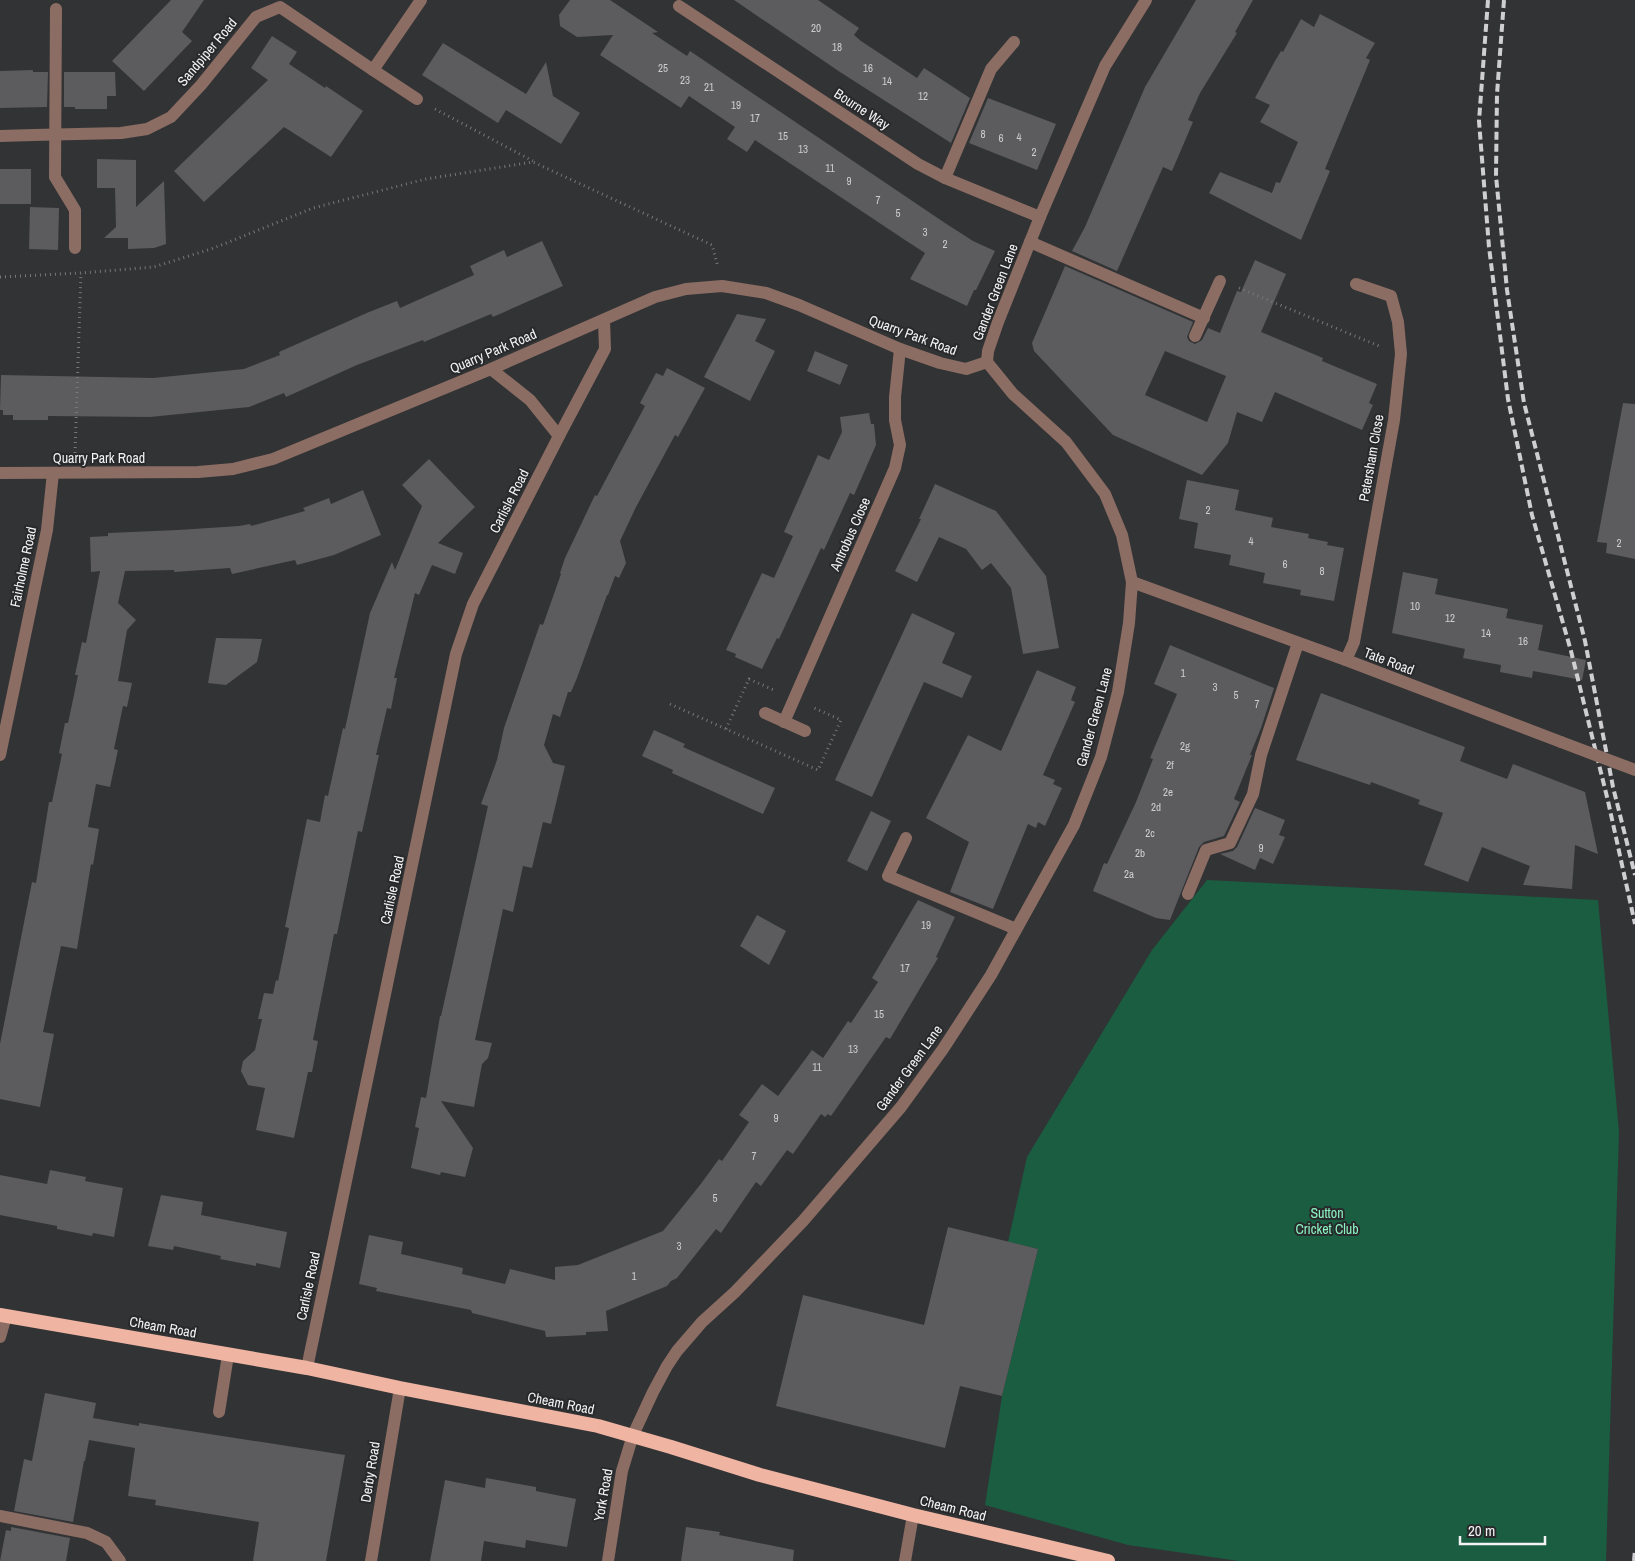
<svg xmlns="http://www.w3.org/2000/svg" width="1635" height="1561" viewBox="0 0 1635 1561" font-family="'Archivo Narrow',sans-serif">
<rect width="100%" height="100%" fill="#323335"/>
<polygon fill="#1a5d41" points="1207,880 1598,900 1619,1132 1606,1561 1239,1561 1128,1545 985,1505 1002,1396 1038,1249 1008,1242 1027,1157 1152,950"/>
<g fill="#5c5b5e" fill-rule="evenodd">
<polygon points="171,0 204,0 182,32 192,41 144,91 112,61"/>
<polygon points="570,0 610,0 658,32 652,33 687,56 690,51 945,223 973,241 995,251 976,290 974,290 967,306 910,279 925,253 905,240 755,140 747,152 727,139 735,127 689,96 681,108 600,55 613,35 577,37 560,26 559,15"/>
<polygon points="734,0 818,0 859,28 854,35 861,41 917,78 924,68 970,98 951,143 840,72"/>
<polygon points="1196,0 1253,0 1235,32 1237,33 1200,93 1188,120 1193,122 1172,171 1163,167 1117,271 1072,251 1085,227 1145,87"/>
<polygon points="1320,14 1375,43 1366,58 1370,60 1325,169 1330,171 1301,240 1209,193 1220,172 1272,193 1276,182 1280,183 1298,142 1260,122 1270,105 1255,98 1275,61 1281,51 1283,52 1301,19 1314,27"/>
<polygon points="272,36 297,52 289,64 325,88 326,86 363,111 331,157 284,127 204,202 174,171 268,80 251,68"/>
<polygon points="443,43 526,94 546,62 553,96 580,113 561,144 506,110 498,123 422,75"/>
<polygon points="33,70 33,72 48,72 47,107 0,108 0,71"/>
<polygon points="64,72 115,72 116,96 107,96 107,109 75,109 75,107 64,107"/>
<polygon points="988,98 1056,124 1037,170 969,143"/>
<polygon points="97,159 136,160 136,207 164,181 166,244 154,248 128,249 128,238 104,238 116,227 115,188 97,188"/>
<rect x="0" y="169" width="31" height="35"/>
<polygon points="30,207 59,208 58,250 29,249"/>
<polygon points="542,241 563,286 493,317 491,314 424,342 423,340 357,365 286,397 284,393 249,407 150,417 48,416 48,420 13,420 13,415 3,415 3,410 0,410 1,375 153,378 244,369 280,355 279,352 369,312 397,301 400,308 474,275 470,266 504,250 507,257"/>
<path d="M1255,260L1286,274L1261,332L1323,358L1322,361L1377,384L1369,403L1373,405L1362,430L1275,392L1262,422L1237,412L1228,443L1202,475L1113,435L1034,351L1032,343L1065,266L1193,322L1187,337L1189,341L1195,344L1202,340L1208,328L1220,333L1237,291L1241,292ZM1165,351L1226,376L1207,422L1145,395Z"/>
<polygon points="737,314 766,319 755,341 775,351 750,401 704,377"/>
<polygon points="815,351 848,365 840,385 807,371"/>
<polygon points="667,368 705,388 678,437 675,435 636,507 620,541 626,563 619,578 615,576 608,595 607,595 577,678 571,692 568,692 560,717 553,714 544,745 553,763 565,766 551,824 543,822 532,868 523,866 513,912 503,909 475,1040 492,1043 488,1058 482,1064 474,1107 441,1101 473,1148 465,1177 441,1172 440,1175 411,1168 419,1128 415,1127 421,1097 426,1098 440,1016 441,1016 488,806 481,804 497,760 504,728 540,624 543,625 561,574 560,573 565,558 595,495 597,496 645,406 640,403 656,373 663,376"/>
<polygon points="1623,403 1635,404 1635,559 1606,553 1607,543 1597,542"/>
<polygon points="869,413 871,424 874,424 876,445 854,495 850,493 824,550 821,548 779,639 777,638 762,669 735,657 736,654 726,650 762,573 774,578 793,536 784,532 818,455 829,460 842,432 840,417"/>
<polygon points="429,459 475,507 438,543 463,553 455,574 432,565 419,595 415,593 394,678 397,678 391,709 387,708 376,755 379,755 362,832 358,831 337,934 334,934 313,1040 318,1041 312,1072 308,1072 294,1138 256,1130 265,1088 248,1085 241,1071 243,1061 255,1050 262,1019 258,1019 264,993 273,994 276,980 278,981 289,928 285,927 307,819 320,822 325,795 328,796 343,728 345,729 370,613 392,562 395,570 422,506 402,485"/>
<polygon points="1187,480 1239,490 1235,510 1273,518 1271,527 1309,534 1308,538 1328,542 1327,545 1344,548 1334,601 1300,595 1301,590 1263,583 1265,573 1229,565 1231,555 1194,548 1198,523 1179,519"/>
<polygon points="935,484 996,511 1022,545 1046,576 1059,648 1023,654 1011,588 991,563 982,570 966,549 939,537 917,582 895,571 921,519 919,519"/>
<polygon points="363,490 381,535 334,555 297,565 295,560 232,574 230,568 174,572 174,570 125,571 118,603 136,620 127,630 118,681 132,683 127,707 123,706 114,749 118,750 110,787 96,784 88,827 99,829 93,865 91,864 77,949 61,946 43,1032 54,1034 40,1107 0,1099 0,1044 32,882 36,883 49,802 52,802 62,754 59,753 65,723 68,723 74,695 78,675 75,675 79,656 82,642 86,643 100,571 91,572 90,537 108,536 108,533 178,530 239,526 250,524 251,526 305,511 303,508 329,498 331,504"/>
<polygon points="1403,572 1438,579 1435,594 1508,609 1506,618 1543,625 1538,650 1586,660 1582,680 1533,671 1532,678 1500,672 1501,665 1463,658 1465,649 1392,633"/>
<polygon points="912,613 955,633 942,663 972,676 962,698 924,682 872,797 835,780"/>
<polygon points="216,638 262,639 257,662 226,685 208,683"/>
<polygon points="1170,645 1274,688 1261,728 1250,755 1252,755 1234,799 1240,802 1224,836 1204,842 1199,847 1170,920 1156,918 1093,891 1104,863 1107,864 1136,802 1153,759 1150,758 1177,694 1154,684"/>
<polygon points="1037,670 1076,687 1071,700 1075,702 1043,775 1055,780 1053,784 1062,788 1045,826 1038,822 1036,828 1028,824 993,909 950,892 969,842 926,818 968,735 1001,751"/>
<polygon points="1321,693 1465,747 1460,761 1507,779 1513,764 1585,792 1598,854 1575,845 1572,889 1523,885 1530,866 1482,847 1468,882 1424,865 1443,813 1418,804 1420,800 1371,782 1370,785 1296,760"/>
<polygon points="654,730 685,744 683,747 775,788 763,814 672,773 673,770 642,756"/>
<polygon points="1255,808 1285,820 1279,835 1285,837 1273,864 1260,858 1255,870 1220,854 1233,851 1237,847"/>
<polygon points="871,811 891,821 867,871 847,861"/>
<polygon points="918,900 955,917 936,957 938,958 890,1039 886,1037 831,1116 828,1114 825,1117 821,1114 793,1154 787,1150 761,1186 756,1182 721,1233 716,1229 677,1278 671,1281 667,1286 606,1311 608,1331 586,1332 586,1335 546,1337 545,1331 472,1313 471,1310 376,1291 377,1288 359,1284 369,1235 403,1242 401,1254 463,1268 462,1274 505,1284 510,1269 555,1280 555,1267 578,1265 663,1231 700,1185 719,1159 722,1161 749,1122 739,1115 762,1084 778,1096 812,1050 823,1058 848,1021 851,1023 878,982 872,978"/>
<polygon points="757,915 786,931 769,965 740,946"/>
<polygon points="50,1170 86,1177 85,1181 123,1188 114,1237 93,1233 92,1236 57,1229 57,1226 0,1215 0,1175 47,1184"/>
<polygon points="161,1195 203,1202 201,1215 287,1232 280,1268 256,1263 256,1266 220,1259 221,1256 174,1246 173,1250 148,1246"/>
<polygon points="948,1227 1038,1249 1002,1396 960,1386 945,1448 776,1406 803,1295 924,1325"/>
<polygon points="45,1393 96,1403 93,1418 139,1426 139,1423 345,1455 326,1561 253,1561 259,1522 155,1505 156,1500 128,1496 135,1448 89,1440 85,1461 84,1461 73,1522 14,1511 24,1459 32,1461"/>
<polygon points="486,1478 536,1487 536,1491 576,1499 567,1547 526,1540 525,1548 484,1541 481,1561 430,1561 445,1480 485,1488"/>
<polygon points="11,1527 70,1538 66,1561 0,1561 6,1530 11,1531"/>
<polygon points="686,1527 720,1532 719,1535 794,1550 793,1561 681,1561"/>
</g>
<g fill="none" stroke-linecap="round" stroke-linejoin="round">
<g stroke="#777779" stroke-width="3" stroke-dasharray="1 4" stroke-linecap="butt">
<polyline points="435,109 533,161"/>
<polyline points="0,277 81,273 154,267 214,248 313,208 426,179 533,162 712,245 718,267"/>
<polyline points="1239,288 1379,346"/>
<polyline points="75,453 81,273"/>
<polyline points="670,704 818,770 841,720 812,707"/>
<polyline points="726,729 749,679 776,691"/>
</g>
<g stroke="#8b6d64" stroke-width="12">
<polyline points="56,9 55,177 75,210 75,248"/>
<polyline points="0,136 34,135"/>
<polyline points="945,178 991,69 1014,42"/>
<polyline points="1030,242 1204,318"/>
<polyline points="1195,336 1220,281"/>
<polyline points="906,838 888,876 1016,929"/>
<polyline points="1188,894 1206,850 1230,843 1253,794 1261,755 1298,643"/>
<polyline points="219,1412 228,1355"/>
<polyline points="0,1516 87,1533 106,1542 120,1561"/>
</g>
<g stroke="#8b6d64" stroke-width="12">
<polyline points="679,6 918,164 945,178 1040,217"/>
<polyline points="373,70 417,99"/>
<polyline points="34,135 121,133 147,129 171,117 201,85 256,17 280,7 373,70 421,0"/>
<polyline points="559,436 605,349 604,320"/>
<polyline points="0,473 198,472 233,469 273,459 491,369 655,297 686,289 722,286 766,293 799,305 900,349 940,363 966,369 987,362"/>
<polyline points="1132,582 1346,660 1561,742"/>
<polyline points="1346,660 1354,642 1394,420 1401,354 1398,322 1391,296 1356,284"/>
<polyline points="765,713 805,731"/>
<polyline points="784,722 895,468 900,445 895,420 895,397 900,349"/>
<polyline points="0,755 47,530 53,473"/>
<polyline points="0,1337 6,1316"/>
<polyline points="307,1368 456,654 473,604 559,436 530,400 491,369"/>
<polyline points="371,1561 400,1388"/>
<polyline points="608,1561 622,1471 633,1435"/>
<polyline points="905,1561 913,1515"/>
</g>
<polyline stroke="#8b6d64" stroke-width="12" points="633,1435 653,1392 667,1366 677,1351 702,1322 735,1292 803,1221 901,1107 943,1049 991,975 1074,825 1101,757 1118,692 1129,623 1132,582 1122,535 1105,494 1066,442 1013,394 987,362 988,351 998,322 1040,217 1105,66 1146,0"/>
<polyline stroke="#f0b4a2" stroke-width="14" points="0,1315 307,1368 400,1388 598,1426 671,1447 760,1475 913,1515 1108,1561"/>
<g stroke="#cfcfd1" stroke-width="4" stroke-dasharray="8 4" stroke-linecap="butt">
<polyline points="1488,0 1479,121 1489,247 1508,399 1532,515 1571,651 1608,801 1635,924"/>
<polyline points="1504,0 1497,94 1496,176 1507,290 1524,403 1585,641 1613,787 1635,875"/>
<polyline points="1634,1561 1635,1550"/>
</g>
<polyline stroke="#8b6d64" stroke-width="12" points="1561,742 1635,770"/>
</g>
<g text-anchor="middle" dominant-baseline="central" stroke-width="4" stroke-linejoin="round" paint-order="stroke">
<g font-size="11" fill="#cdcdcf">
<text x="816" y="28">20</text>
<text x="837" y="47">18</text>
<text x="663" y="68">25</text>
<text x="868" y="68">16</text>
<text x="685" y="80">23</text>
<text x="887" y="81">14</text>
<text x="709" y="87">21</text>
<text x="923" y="96">12</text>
<text x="736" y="105">19</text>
<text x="755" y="118">17</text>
<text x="983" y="134">8</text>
<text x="783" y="136">15</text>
<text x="1019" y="137">4</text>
<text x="1001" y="138">6</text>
<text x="803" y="149">13</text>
<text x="1034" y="152">2</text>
<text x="830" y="168">11</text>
<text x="849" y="181">9</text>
<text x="878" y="200">7</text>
<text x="898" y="213">5</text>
<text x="925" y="232">3</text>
<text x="945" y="244">2</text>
<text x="1208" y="510">2</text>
<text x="1251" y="541">4</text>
<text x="1619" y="543">2</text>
<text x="1285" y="564">6</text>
<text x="1322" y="571">8</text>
<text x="1415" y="606">10</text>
<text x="1450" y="618">12</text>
<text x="1486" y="633">14</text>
<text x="1523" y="641">16</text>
<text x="1183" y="673">1</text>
<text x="1215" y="687">3</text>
<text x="1236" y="695">5</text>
<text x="1257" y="704">7</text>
<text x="1185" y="746">2g</text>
<text x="1170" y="765">2f</text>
<text x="1168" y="792">2e</text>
<text x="1156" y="807">2d</text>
<text x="1150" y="833">2c</text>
<text x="1261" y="848">9</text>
<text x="1140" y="853">2b</text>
<text x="1129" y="874">2a</text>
<text x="926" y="925">19</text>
<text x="905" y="968">17</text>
<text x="879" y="1014">15</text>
<text x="853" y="1049">13</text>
<text x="817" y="1067">11</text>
<text x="776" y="1118">9</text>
<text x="754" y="1156">7</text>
<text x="715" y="1198">5</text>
<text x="679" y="1246">3</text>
<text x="634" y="1276">1</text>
</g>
<g font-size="14" fill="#f3f3f5" stroke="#28292b">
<text transform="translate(207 52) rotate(-50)">Sandpiper Road</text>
<text transform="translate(862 109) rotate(33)">Bourne Way</text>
<text transform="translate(995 292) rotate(-69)">Gander Green Lane</text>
<text transform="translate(913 335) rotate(20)">Quarry Park Road</text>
<text transform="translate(493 351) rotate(-23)">Quarry Park Road</text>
<text x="99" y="458">Quarry Park Road</text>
<text transform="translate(1371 458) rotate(-80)">Petersham Close</text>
<text transform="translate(509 501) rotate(-63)">Carlisle Road</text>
<text transform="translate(850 534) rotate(-66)">Antrobus Close</text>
<text transform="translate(23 567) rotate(-78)">Fairholme Road</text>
<text transform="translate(1389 661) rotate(21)">Tate Road</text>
<text transform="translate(1094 717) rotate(-75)">Gander Green Lane</text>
<text transform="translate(392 890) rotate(-78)">Carlisle Road</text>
<text transform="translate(909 1068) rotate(-54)">Gander Green Lane</text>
<text transform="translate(308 1286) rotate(-78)">Carlisle Road</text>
<text transform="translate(163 1327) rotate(10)">Cheam Road</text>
<text transform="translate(561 1403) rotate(11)">Cheam Road</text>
<text transform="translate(370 1472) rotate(-81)">Derby Road</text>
<text transform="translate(603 1495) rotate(-80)">York Road</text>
<text transform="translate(953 1508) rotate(14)">Cheam Road</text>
</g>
<g font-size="14" fill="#8cf5c3" stroke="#28292b">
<text x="1327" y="1213">Sutton<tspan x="1327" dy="16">Cricket Club</tspan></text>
</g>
</g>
<path d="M1460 1536v8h85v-8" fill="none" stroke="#f3f3f5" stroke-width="2.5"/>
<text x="1468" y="1536" font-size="15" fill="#f3f3f5" stroke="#28292b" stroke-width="4" paint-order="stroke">20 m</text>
</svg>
